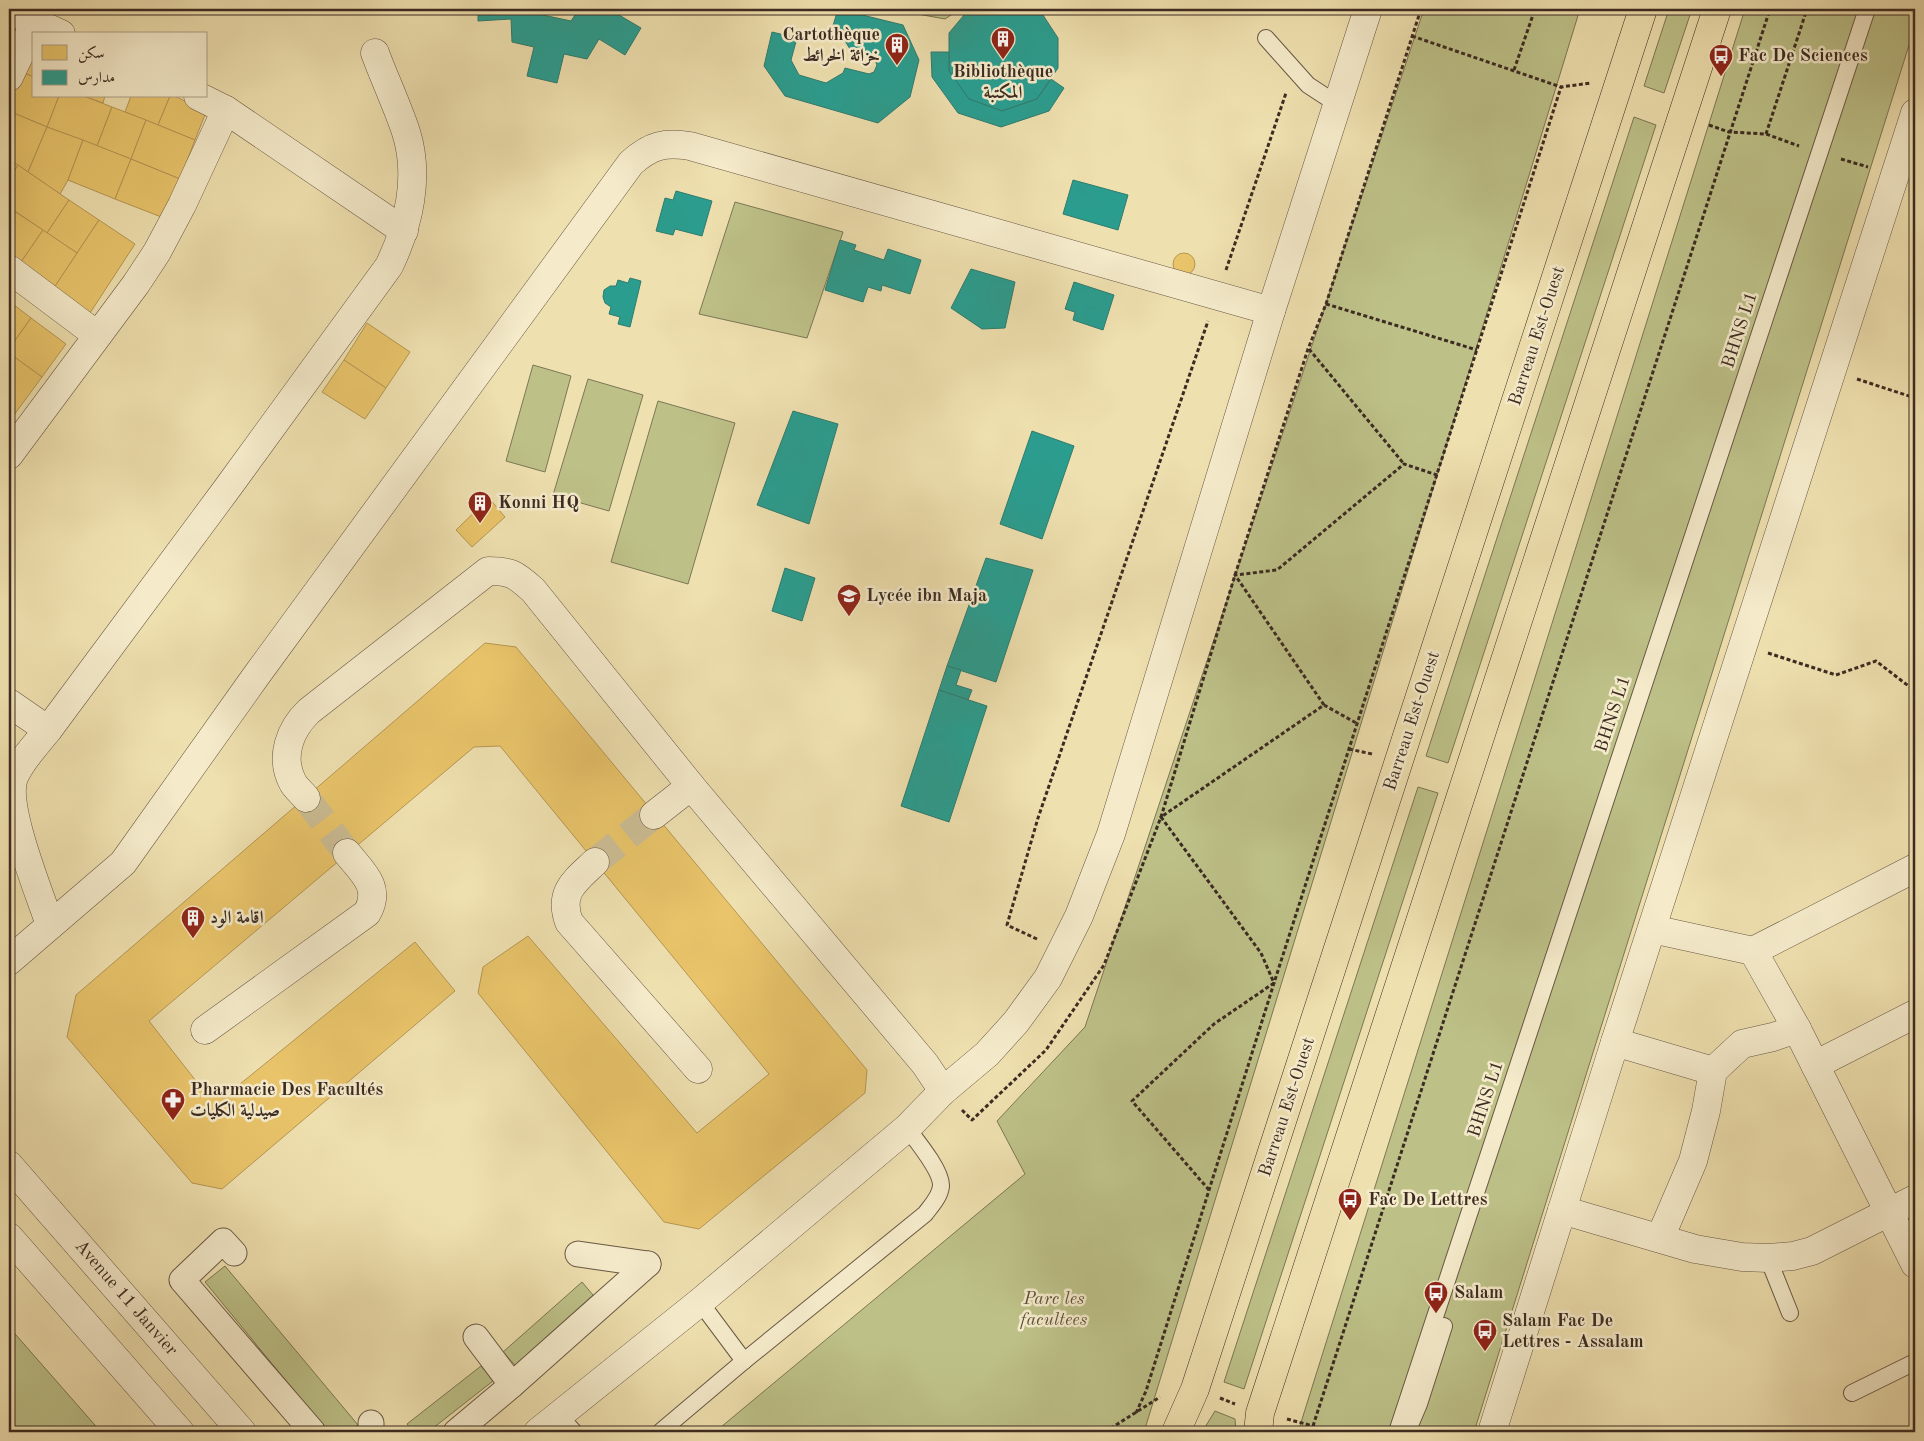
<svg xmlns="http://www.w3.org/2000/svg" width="1924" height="1441" viewBox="0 0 1924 1441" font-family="'Old Standard TT',Amiri,serif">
<rect width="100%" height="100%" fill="#efe0af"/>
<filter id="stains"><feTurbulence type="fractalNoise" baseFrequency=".004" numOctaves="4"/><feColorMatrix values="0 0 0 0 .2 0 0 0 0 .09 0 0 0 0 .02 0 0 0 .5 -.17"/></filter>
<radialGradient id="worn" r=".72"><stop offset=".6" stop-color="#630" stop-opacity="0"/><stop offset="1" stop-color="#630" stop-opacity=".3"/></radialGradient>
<g fill="#bdc188" stroke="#7c7655">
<polygon points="890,9 960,9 945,19"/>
<polygon points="1424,9 1580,9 1144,1432 715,1432 1025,1174 997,1121 1085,1027"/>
<polygon points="1669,9 1692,9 1664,93 1644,86"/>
<polygon points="1745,9 1915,9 1915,26 1474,1432 1298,1432"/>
<polygon points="1634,117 1656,125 1448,763 1426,756"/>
<polygon points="735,202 843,232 807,338 699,314"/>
<polygon points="533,365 571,376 545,472 506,461"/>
<polygon points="588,379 643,395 609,511 553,495"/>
<polygon points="658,401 735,423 688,584 611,562"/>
<polygon points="1418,787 1438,793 1244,1389 1224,1382"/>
<polygon points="225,1266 358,1425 347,1432 328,1432 205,1282"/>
<polygon points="582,1282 593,1295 515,1365 503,1352"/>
<polygon points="9,1327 101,1432 9,1432"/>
<polygon points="481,1366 493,1381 428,1432 413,1432 407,1424"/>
<polygon points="1215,1411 1235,1419 1236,1432 1202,1432"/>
</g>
<g fill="#e9c46a" stroke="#b59654">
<polygon points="9,15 23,22 9,53"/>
<polygon points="34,39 34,77 21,72"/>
<polygon points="21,72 34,77 34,96 59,96 47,127 9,111 9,104"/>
<polygon points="59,96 84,96 112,107 97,146 47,127"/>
<polygon points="84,96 105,96 103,103"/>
<polygon points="131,96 170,96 158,125 125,112"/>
<polygon points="170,96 175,96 206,112 195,140 158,125"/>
<polygon points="112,107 146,120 131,159 97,146"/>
<polygon points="9,111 47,127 28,172 9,159"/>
<polygon points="146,120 195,140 180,179 131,159"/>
<polygon points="47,127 83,140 68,180 60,194 28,172"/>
<polygon points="83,140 131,159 115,199 68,180"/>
<polygon points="9,159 18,165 9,180"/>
<polygon points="131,159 180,179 164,218 115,199"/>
<polygon points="18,165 69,200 47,233 9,207 9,180"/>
<polygon points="69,200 99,220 77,253 47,233"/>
<polygon points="11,209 43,230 19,265 9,258 9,212"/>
<polygon points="99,220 135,244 90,313 53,289"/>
<polygon points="43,230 77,253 53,289 19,265"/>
<circle cx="1184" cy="264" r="11"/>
<polygon points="9,301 31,318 9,349"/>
<polygon points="31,318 66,344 42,377 9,353 9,349"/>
<polygon points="367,323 410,352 386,388 344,360"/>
<polygon points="9,353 42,377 11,419 9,417"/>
<polygon points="344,360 386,388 365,419 322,392"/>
<polygon points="489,498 505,517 472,547 456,530"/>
<polygon points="485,643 516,647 867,1070 865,1093 699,1229 664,1222 478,993 483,967 528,936 697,1133 769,1074 500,746 474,747 149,1021 207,1095 224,1097 415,942 455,991 222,1189 192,1183 67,1037 76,995"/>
</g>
<g fill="#2a9d8f" stroke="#2f7b6e">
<polygon points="478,9 543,9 543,15 571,21 579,9 616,9 614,12 641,28 625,55 599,39 587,59 564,54 557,83 527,76 534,47 512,42 511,19 478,21"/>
<polygon points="838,9 903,25 919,60 910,97 878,123 785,96 764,66 772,32 797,38 791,60 799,75 826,83 843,73 845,68 869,74 874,72 877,65 875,60 871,57 849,53 850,49 839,31 832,29"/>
<polygon points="969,9 1039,9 1058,38 1058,68 1037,99 1002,111 969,99 949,71 949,33"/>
<polygon points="931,52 949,52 949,71 969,99 1002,111 1037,99 1051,79 1064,88 1049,111 1001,127 958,113 932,77"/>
<polygon points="1073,180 1128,195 1118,230 1063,214"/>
<polygon points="676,191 712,201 702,236 675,229 673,235 656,231 665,198 673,200"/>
<polygon points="840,240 856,245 854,250 884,260 888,249 921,260 910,294 882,285 881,291 868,287 863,302 825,290"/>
<polygon points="971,269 1015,282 1005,328 982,329 951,308"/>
<polygon points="630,278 641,281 630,327 618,324 620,317 609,314 611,307 605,303 603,297 604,290 610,286 616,286 618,280 628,283"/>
<polygon points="1074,282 1114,295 1103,330 1073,320 1075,312 1065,309"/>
<polygon points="793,411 838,424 809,524 757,505"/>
<polygon points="1032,431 1074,446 1042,539 1000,524"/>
<polygon points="986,558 1033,570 996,682 947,666"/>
<polygon points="785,568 815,578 802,621 772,611"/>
<polygon points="947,666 961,670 956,685 972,690 968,700 939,690"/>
<polygon points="939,690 987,706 949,822 901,806"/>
</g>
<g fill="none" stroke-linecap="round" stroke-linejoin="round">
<g stroke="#cbbc93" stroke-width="28" stroke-dasharray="28 14" stroke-linecap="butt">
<polyline points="306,798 347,853"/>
<polyline points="595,862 654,815"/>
</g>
<defs>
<g id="service">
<polyline points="1266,38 1308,85 1337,104"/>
<polyline points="1768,1258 1790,1313"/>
<polyline points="700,1302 744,1361"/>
<polyline points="1852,1393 1915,1362"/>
<polyline points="559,1415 574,1432"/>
<path d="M660,1432L744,1361L925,1214C931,1206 940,1197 941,1186C942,1171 916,1140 907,1128"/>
<polyline points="1397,1432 1867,9"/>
<polyline points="1407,1432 1419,1404 1444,1326"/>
</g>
<g id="pedestrian">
<polyline points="234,1253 223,1241 182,1280 313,1432"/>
<polyline points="578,1254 648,1264"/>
<polyline points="476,1337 512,1385"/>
<polyline points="371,1432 371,1423"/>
<polyline points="456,1432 512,1385 648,1264"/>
</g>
<g id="minor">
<polyline points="9,10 61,34"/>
<polyline points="9,77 35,22"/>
<polyline points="198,96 226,110 404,231"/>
<polyline points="9,269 97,335"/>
<polyline points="9,455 136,284 157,252 182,205 226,110"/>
<polyline points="9,703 48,730"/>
<path d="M306,798C302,793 296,788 293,783C279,757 290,729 309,711L488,571C511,571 515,574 533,590L691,786L925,1064L943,1091"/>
<polyline points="654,815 691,786"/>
<path d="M595,862C575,881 558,892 569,922L698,1069"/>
<path d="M50,925C40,894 3,806 14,777C22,759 36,745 48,730L226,490L389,266C409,225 420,176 406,132C397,105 385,80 375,53"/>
<polyline points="1652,929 1753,951 1915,868"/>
<polyline points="1753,951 1797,1029 1915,1264"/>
<path d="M9,961L123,863L256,676L631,163C651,145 665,142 690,146L1271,311"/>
<path d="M205,1030L367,913C382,887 362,872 347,853"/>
<polyline points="1615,1042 1713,1071"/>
<polyline points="1815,1065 1915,1014"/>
<polyline points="1562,1210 1695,1249 1742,1257 1768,1258 1793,1256 1812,1251 1915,1199"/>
<polyline points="1660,1238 1693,1161 1706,1111 1713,1071 1742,1044 1773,1037 1797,1029"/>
<polyline points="538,1432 700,1302 907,1128 943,1091 987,1054 1016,1022 1048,978 1079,916 1111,834 1271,311 1368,9"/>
<polyline points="1492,1432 1615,1042 1915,113"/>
</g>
<g id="tertiary">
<polyline points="9,1165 242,1432"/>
<polyline points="9,1237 180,1432"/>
</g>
<g id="primary">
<polyline points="1176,1432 1195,1389 1643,9"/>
<polyline points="1258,1432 1260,1413 1717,9"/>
</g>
</defs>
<use href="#service" stroke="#695845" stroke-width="18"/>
<use href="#pedestrian" stroke="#695845" stroke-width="27"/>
<use href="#minor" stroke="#695845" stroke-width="29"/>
<use href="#tertiary" stroke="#695845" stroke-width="29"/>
<use href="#primary" stroke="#3c2b22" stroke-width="29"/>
<g stroke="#3c2b22" stroke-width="3" stroke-dasharray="4 2.5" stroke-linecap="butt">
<polyline points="1412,36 1561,87 1591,83"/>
<polyline points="1514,70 1535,9"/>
<polyline points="1709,125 1729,132 1766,134 1799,146"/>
<polyline points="1766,134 1807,9"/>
<polyline points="1841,159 1868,167"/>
<polyline points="1226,270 1286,93"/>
<polyline points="1326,304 1477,350"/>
<polyline points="1309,349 1404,464"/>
<polyline points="1857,379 1915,398"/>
<polyline points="1768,653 1836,675 1876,661 1915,691"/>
<polyline points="1324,705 1235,575 1277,570 1404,464 1437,475"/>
<polyline points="1349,749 1372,754"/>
<polyline points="1037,939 1007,925 1038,818 1208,321"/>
<polyline points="962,1110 972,1120 1046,1050 1104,965 1161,817 1235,575 1308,349 1326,304 1421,9"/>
<polyline points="1209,1190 1132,1101 1214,1024 1274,983 1261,953 1161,817 1324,705 1358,724"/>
<polyline points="1220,1398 1235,1404"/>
<polyline points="1136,1413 1146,1391 1274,983 1561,87"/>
<polyline points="1287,1419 1313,1426 1324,1432"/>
<polyline points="1313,1426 1770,9"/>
<polyline points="1105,1432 1160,1397"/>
</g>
<use href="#service" stroke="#f5ebcb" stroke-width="16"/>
<use href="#pedestrian" stroke="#f5ebcb" stroke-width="25"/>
<use href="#minor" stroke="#f5ebcb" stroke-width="28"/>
<use href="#tertiary" stroke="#f5ebcb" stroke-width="28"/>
<use href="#primary" stroke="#efe0af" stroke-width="28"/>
</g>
<defs>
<symbol id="building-pin" viewBox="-11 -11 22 30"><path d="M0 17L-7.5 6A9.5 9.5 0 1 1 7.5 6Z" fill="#8f2418" stroke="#f5ebcb"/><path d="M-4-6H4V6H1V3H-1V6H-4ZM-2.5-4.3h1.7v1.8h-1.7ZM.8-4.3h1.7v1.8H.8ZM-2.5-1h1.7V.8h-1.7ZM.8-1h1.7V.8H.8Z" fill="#fff"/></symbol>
<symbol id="bus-pin" viewBox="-11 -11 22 30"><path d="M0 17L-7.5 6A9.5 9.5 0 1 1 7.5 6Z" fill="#8f2418" stroke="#f5ebcb"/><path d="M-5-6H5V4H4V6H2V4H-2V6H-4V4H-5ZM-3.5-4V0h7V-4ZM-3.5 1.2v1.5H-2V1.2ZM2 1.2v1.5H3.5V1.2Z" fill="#fff"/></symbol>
<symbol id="university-pin" viewBox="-11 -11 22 30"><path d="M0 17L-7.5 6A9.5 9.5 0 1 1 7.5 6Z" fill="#8f2418" stroke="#f5ebcb"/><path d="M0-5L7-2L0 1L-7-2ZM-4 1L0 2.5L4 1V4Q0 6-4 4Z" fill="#fff"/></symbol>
<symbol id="pharmacy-pin" viewBox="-11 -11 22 30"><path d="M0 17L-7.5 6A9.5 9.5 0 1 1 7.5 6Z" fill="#8f2418" stroke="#f5ebcb"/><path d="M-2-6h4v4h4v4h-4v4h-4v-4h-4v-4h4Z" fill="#fff"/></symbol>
</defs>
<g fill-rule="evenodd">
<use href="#building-pin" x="989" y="25" width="28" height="38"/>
<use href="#building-pin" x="883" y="31" width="28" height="38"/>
<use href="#bus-pin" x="1707" y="42" width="28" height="38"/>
<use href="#building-pin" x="466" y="489" width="28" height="38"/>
<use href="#university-pin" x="835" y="582" width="28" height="38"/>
<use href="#building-pin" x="179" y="904" width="28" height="38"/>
<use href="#pharmacy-pin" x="159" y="1086" width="28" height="38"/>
<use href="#bus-pin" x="1336" y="1186" width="28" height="38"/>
<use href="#bus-pin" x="1422" y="1279" width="28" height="38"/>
<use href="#bus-pin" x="1471" y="1317" width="28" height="38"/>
</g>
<g text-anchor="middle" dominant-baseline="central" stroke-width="5" stroke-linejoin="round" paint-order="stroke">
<g font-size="18" font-weight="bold" fill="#3c2b22" stroke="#f5ebcb" text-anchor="start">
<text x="880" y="35" text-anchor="end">Cartothèque<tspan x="880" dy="21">خزائة الخرائط</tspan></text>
<text x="1738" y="56">Fac De Sciences</text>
<text x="1003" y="72" text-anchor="middle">Bibliothèque<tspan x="1003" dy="21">المكتبة</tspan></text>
<text x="498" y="503">Konni HQ</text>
<text x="866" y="596">Lycée ibn Maja</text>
<text x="210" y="918">اقامة الود</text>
<text x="190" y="1090">Pharmacie Des Facultés<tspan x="190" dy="21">صيدلية الكليات</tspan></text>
<text x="1368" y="1200">Fac De Lettres</text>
<text x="1454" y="1293">Salam</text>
<text x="1502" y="1321">Salam Fac De<tspan x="1502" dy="21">Lettres - Assalam</tspan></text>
</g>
<g font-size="18" fill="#3c2b22" stroke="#f5ebcb">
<text transform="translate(1740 330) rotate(-72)">BHNS L1</text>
<text transform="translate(1537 336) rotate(-72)">Barreau Est-Ouest</text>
<text transform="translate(1613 714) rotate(-72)">BHNS L1</text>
<text transform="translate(1412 721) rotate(-72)">Barreau Est-Ouest</text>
<text transform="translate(1486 1099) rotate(-72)">BHNS L1</text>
<text transform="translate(1287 1107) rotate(-72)">Barreau Est-Ouest</text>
<text transform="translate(126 1298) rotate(49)">Avenue 11 Janvier</text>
</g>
<g font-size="18" font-style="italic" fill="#5c503c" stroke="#f5ebcb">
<text x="1054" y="1299">Parc les<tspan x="1054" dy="21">facultees</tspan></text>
</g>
</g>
<rect width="1924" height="1441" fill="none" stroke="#efe0af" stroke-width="30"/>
<rect x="10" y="10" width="1904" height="1421" fill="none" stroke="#3c2b22" stroke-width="2.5"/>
<rect x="15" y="15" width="1894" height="1411" fill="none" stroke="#3c2b22"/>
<rect x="32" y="32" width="175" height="65" fill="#f5ebcb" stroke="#ab9e87"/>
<rect x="42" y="45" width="25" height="15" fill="#e9c46a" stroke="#ab9e87"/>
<text x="78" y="58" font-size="15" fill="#3c2b22">سكن</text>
<rect x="42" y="70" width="25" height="15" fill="#2a9d8f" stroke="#ab9e87"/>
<text x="78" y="82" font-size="15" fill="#3c2b22">مدارس</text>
<rect width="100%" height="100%" filter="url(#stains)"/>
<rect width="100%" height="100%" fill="url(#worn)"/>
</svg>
